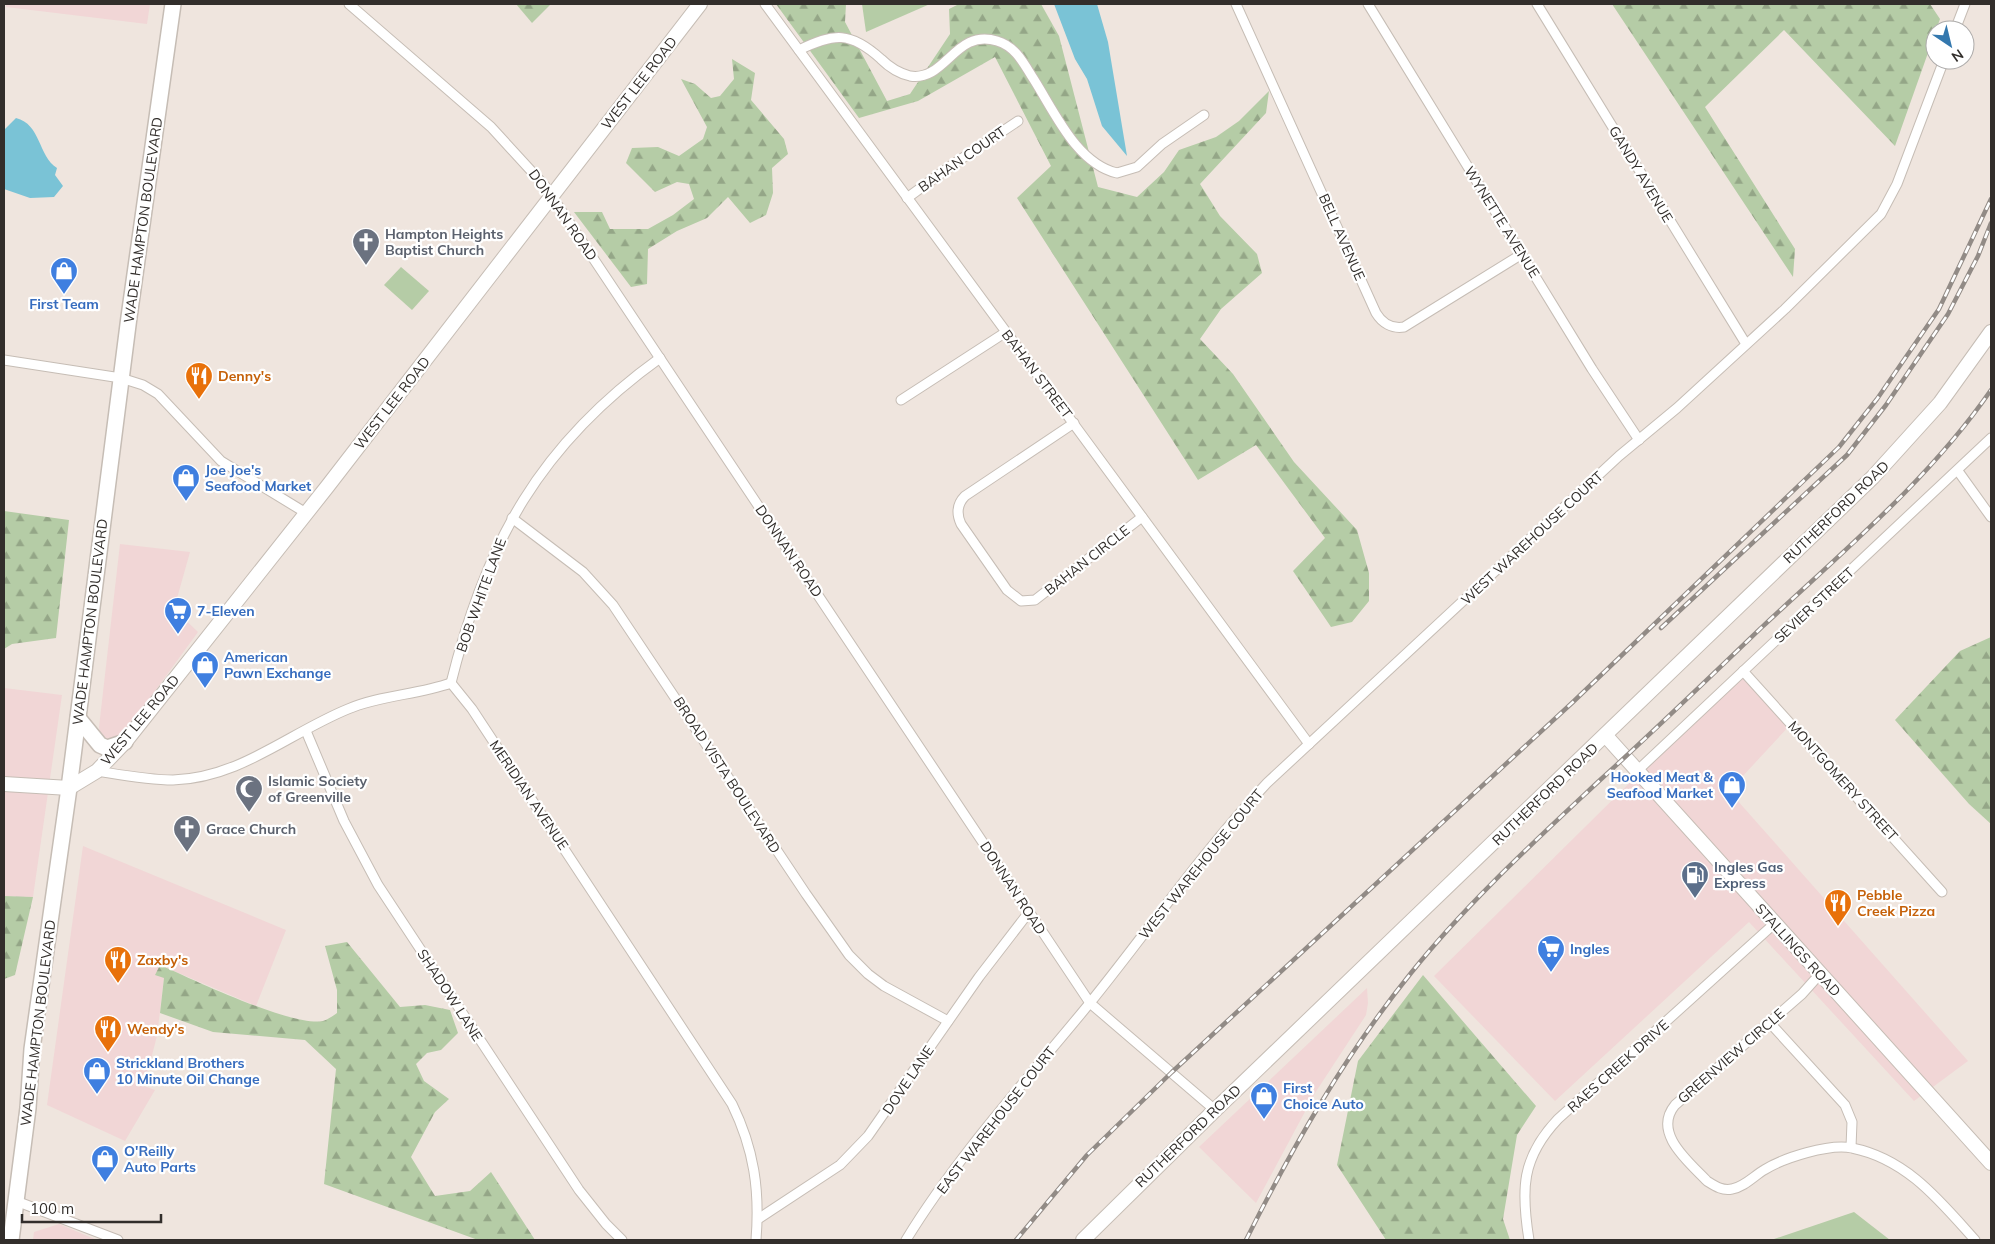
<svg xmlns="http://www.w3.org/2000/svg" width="1995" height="1244" viewBox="0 0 1995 1244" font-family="Mulish,sans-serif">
<defs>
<pattern id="forest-firs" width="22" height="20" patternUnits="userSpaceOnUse" patternTransform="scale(1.25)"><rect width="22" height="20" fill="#b5cca6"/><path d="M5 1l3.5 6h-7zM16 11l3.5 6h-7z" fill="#94a687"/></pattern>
</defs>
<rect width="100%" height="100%" fill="#efe5de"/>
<g fill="#f1d6d6">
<polygon points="6,4 150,4 147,24 6,7"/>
<polygon points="120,544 190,552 174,609 198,632 104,761 99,727"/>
<polygon points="1743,671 1791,724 1729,791 1968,1061 1914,1101 1749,922 1555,1101 1434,976"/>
<polygon points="4,688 62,695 33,897 4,896"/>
<polygon points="83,846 286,930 256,1006 160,965 164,978 157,1036 144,1086 155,1090 125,1141 47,1105"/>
<polygon points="1367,988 1368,1003 1366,1015 1315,1093 1256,1203 1199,1147"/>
<polygon points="59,1224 97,1240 33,1240 34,1232"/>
</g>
<g fill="#b5cca6">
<polygon points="862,4 930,4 866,32"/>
<polygon points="401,267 429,291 412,310 384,285"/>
<polygon points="1854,1212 1890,1240 1771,1240"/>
</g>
<g fill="url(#forest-firs)">
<polygon points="516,4 551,4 532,23"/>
<polygon points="776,4 846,4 845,22 887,101 910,94 950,34 949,9 959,4 1041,4 1059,36 1098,187 1137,197 1164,172 1179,150 1216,137 1239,121 1269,91 1266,113 1200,184 1220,216 1257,254 1262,273 1221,309 1200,339 1233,374 1294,462 1357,530 1369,573 1369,601 1352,622 1331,627 1293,571 1325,538 1256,445 1198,480 1017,198 1051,166 995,57 918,101 859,118"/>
<polygon points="1612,4 1930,4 1940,19 1895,146 1784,30 1705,107 1795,249 1793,277"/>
<polygon points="732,59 755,73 751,100 784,139 788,154 772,168 773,193 766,215 750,223 728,197 707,218 677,231 648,249 647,284 631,287 574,212 602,212 610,229 648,229 673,215 694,199 689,184 677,182 655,192 626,163 632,148 658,147 679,156 703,139 707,127 681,79 695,84 711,98 720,96 734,79"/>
<polygon points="4,511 69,520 56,638 12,644 4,649"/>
<polygon points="1991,637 1991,824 1969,804 1895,720 1960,651"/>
<polygon points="4,896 33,897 15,975 4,979"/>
<path d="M347,942L400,1007L425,1005L450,1010L458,1033L441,1050L427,1053L416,1064L424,1081L449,1099L435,1112L411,1157L435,1196L470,1191L491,1172L535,1240H478L324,1184L336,1069L305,1040L213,1032L160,1013L164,978L155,975L160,965C192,979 291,1027 323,1021C327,1020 333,1016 337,1013V990L325,946Z"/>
<polygon points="1423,975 1536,1106 1517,1135 1503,1219 1510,1240 1386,1240 1337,1165 1358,1061"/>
</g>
<g fill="#7ac3d6">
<polygon points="1054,4 1097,4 1108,42 1127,156 1102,126 1087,79 1075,59"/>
<path d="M16,118C41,124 38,156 57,168L55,175L63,186L54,197L30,198L4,189V130Z"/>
</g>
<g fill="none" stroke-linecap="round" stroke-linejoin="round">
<defs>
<g id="street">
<polyline points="349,4 491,127 545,186 1090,1003 1215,1110"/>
<polyline points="765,4 1309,744"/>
<path d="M1236,4L1376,313C1382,323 1392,329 1404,327L1522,254"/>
<polyline points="1368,4 1592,369 1639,440"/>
<polyline points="1537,4 1746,344"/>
<polyline points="1955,30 1965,4"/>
<path d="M799,50C834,33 850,31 881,59C889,67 898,73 910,76C946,82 955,28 997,41C1014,46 1022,60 1031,75C1053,108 1075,163 1117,173L1137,167L1162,144L1204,115"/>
<polyline points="907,198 955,163 1018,121"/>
<polyline points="4,360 121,378 143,385 158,394 221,461 306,513"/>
<polyline points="901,400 1006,332"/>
<path d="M1074,423L965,496C957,504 956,513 961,524L1007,590L1021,601L1035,600L1142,517"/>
<polyline points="1958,471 1991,517"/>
<polyline points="512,518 583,572 613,605 806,894 849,955 868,974 884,986 948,1021"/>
<polyline points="1743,671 1942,892"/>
<path d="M451,683L472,709L732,1104C754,1149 760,1190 756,1240"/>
<path d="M451,683C486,542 540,444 660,358"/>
<polyline points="306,731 344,821 378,885 579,1190 606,1224 622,1240"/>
<path d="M97,771C122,775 148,780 173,780C240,778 289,733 348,709C381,695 417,695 451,683"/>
<polyline points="1637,771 1991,438"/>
<path d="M1819,975L1802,994L1675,1105C1652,1133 1689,1162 1707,1181C1715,1186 1722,1191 1732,1189C1744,1187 1754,1176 1764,1170C1783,1158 1830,1143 1852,1148C1907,1159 1940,1201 1975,1240"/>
<polyline points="1770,1023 1845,1105 1852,1122 1851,1147"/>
<polyline points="16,1201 118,1240"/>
<polyline points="758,1219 840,1165 868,1136 979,977 1029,912"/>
<path d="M906,1240C958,1155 1026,1081 1089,1004C1149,930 1202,852 1267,783L1619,456L1677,408L1785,309L1881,214L1897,184L1944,60"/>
<path d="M1529,1240C1521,1190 1521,1158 1558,1119L1774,924"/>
</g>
<g id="secondary">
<polyline points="1606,736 1991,1163"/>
<polyline points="4,784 69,788 97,771 125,742 327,487 700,4"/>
<polyline points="1083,1240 1215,1110 1873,477 1940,403 1991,332"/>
</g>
<g id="primary">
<polyline points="78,718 100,745 107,748 125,742"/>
<polyline points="11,1240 28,1108 32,1049 69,788 129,317 173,4"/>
</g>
</defs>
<use href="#street" stroke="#c6bdb5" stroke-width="11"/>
<use href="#secondary" stroke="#c6bdb5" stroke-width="16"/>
<use href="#primary" stroke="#c6bdb5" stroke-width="18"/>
<use href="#street" stroke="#fff" stroke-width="9"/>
<use href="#secondary" stroke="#fff" stroke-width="14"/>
<use href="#primary" stroke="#fff" stroke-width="15"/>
<defs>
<g id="rail">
<polyline points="1661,628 1847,455 1886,405 1948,314 1978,256 1991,223"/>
<polyline points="1016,1240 1087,1155 1172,1072 1573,702 1839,447 1877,399 1939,309 1991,199"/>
<path d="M1246,1240C1293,1146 1345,1055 1411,973C1467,903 1534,842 1599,781C1654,731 1708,679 1761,628C1841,553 1929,480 1991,390"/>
</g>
</defs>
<use href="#rail" stroke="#928b86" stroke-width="4.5"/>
<use href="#rail" stroke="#fff" stroke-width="2.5" stroke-dasharray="8" stroke-linecap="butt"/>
</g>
<defs>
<symbol id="church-pin" viewBox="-11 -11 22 30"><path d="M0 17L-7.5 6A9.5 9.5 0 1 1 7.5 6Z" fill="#6b7280" stroke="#fff"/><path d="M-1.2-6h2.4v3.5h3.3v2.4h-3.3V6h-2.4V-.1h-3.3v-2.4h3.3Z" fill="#fff"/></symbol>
<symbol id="shop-pin" viewBox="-11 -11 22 30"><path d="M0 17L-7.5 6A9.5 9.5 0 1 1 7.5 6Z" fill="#3f7fe0" stroke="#fff"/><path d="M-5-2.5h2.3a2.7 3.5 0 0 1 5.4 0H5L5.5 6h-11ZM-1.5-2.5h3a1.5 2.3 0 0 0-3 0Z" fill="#fff"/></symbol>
<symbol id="restaurant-pin" viewBox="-11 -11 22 30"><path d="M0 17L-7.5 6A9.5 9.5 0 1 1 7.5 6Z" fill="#e8710a" stroke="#fff"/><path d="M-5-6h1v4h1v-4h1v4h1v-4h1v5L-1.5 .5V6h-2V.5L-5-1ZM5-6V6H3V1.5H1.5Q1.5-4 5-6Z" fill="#fff"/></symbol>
<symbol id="supermarket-pin" viewBox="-11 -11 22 30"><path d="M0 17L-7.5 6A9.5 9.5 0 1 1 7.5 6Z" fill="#3f7fe0" stroke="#fff"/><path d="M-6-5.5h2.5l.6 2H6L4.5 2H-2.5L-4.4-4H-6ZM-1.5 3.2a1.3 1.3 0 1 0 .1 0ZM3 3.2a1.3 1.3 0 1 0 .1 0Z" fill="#fff"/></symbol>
<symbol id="mosque-pin" viewBox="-11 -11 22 30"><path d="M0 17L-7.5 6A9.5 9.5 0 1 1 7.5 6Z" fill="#6b7280" stroke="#fff"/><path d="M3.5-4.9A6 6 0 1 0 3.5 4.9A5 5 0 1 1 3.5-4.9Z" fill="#fff"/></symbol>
<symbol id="fuel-pin" viewBox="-11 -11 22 30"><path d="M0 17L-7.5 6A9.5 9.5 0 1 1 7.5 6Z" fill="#5c6f8a" stroke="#fff"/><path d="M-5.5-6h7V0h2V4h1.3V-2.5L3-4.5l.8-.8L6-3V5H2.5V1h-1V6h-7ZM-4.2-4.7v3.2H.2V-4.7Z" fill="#fff"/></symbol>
</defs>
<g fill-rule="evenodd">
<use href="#church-pin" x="350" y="226" width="32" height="43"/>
<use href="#shop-pin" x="48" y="255" width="32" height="43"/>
<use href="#restaurant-pin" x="183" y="360" width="32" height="43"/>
<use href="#shop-pin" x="170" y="462" width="32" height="43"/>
<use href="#supermarket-pin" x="162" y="595" width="32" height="43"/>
<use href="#shop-pin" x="189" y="649" width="32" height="43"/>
<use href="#shop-pin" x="1716" y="769" width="32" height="43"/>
<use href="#mosque-pin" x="233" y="773" width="32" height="43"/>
<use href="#church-pin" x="171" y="813" width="32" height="43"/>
<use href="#fuel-pin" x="1679" y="859" width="32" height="43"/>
<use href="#restaurant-pin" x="1822" y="887" width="32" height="43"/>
<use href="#supermarket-pin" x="1535" y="933" width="32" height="43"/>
<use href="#restaurant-pin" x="102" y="944" width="32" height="43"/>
<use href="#restaurant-pin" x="92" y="1013" width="32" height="43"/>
<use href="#shop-pin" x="81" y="1055" width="32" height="43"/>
<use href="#shop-pin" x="1248" y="1080" width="32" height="43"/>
<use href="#shop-pin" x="89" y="1143" width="32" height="43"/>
</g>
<g text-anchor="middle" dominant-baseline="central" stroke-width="4.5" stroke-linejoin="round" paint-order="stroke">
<g font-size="14" fill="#322e2b" stroke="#fff">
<text transform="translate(639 83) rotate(-52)">WEST LEE ROAD</text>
<text transform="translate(962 159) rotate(-35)">BAHAN COURT</text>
<text transform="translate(1641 174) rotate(59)">GANDY AVENUE</text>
<text transform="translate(563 215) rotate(55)">DONNAN ROAD</text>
<text transform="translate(143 220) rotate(-82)">WADE HAMPTON BOULEVARD</text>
<text transform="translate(1502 222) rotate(58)">WYNETTE AVENUE</text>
<text transform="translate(1342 237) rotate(66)">BELL AVENUE</text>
<text transform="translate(1037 374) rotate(53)">BAHAN STREET</text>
<text transform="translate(392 403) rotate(-52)">WEST LEE ROAD</text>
<text transform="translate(1836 512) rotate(-44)">RUTHERFORD ROAD</text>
<text transform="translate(1532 538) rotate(-43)">WEST WAREHOUSE COURT</text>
<text transform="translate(789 551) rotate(56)">DONNAN ROAD</text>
<text transform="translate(1087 560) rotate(-38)">BAHAN CIRCLE</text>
<text transform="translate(481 595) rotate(-70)">BOB WHITE LANE</text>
<text transform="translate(1814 605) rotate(-43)">SEVIER STREET</text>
<text transform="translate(90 622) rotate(-83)">WADE HAMPTON BOULEVARD</text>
<text transform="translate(140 720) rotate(-50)">WEST LEE ROAD</text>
<text transform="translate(727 775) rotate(57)">BROAD VISTA BOULEVARD</text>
<text transform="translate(1843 781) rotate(48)">MONTGOMERY STREET</text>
<text transform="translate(1545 794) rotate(-44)">RUTHERFORD ROAD</text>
<text transform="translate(529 795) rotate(56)">MERIDIAN AVENUE</text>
<text transform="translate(1201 864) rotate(-51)">WEST WAREHOUSE COURT</text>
<text transform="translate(1013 888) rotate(57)">DONNAN ROAD</text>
<text transform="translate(1798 950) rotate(48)">STALLINGS ROAD</text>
<text transform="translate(450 995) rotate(57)">SHADOW LANE</text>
<text transform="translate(38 1023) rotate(-83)">WADE HAMPTON BOULEVARD</text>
<text transform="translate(1731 1056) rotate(-41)">GREENVIEW CIRCLE</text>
<text transform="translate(1618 1066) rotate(-42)">RAES CREEK DRIVE</text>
<text transform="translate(908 1080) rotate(-56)">DOVE LANE</text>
<text transform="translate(996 1120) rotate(-52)">EAST WAREHOUSE COURT</text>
<text transform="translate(1188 1136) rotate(-44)">RUTHERFORD ROAD</text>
</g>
<g font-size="14" font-weight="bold" fill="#5b616d" stroke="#fff" text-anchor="start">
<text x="385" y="234">Hampton Heights<tspan x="385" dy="16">Baptist Church</tspan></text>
<text x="268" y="781">Islamic Society<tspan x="268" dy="16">of Greenville</tspan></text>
<text x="206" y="829">Grace Church</text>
</g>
<g font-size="14" font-weight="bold" fill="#366cbe" stroke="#fff" text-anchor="start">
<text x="64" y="304" text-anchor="middle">First Team</text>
<text x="205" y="470">Joe Joe's<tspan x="205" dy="16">Seafood Market</tspan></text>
<text x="197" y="611">7-Eleven</text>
<text x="224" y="657">American<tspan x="224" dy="16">Pawn Exchange</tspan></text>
<text x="1713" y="777" text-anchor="end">Hooked Meat &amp;<tspan x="1713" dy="16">Seafood Market</tspan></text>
<text x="1570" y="949">Ingles</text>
<text x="116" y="1063">Strickland Brothers<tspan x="116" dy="16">10 Minute Oil Change</tspan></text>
<text x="1283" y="1088">First<tspan x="1283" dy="16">Choice Auto</tspan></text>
<text x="124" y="1151">O'Reilly<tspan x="124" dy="16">Auto Parts</tspan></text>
</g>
<g font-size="14" font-weight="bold" fill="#c56008" stroke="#fff" text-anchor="start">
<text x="218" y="376">Denny's</text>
<text x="1857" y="895">Pebble<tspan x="1857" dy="16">Creek Pizza</tspan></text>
<text x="137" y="960">Zaxby's</text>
<text x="127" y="1029">Wendy's</text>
</g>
<g font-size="14" font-weight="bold" fill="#4e5e75" stroke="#fff" text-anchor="start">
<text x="1714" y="867">Ingles Gas<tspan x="1714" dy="16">Express</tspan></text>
</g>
</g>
<rect width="1995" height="1244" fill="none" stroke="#322e2b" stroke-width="10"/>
<g transform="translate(1950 45) rotate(145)"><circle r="24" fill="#ffffff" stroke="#adabaa"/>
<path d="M0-4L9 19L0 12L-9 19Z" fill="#3478ae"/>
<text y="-8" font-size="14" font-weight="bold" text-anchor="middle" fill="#322e2b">N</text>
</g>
<path d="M22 1214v8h139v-8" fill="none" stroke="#322e2b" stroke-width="2.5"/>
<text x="30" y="1214" font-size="15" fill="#322e2b" stroke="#ffffff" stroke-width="4" paint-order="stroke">100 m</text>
</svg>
